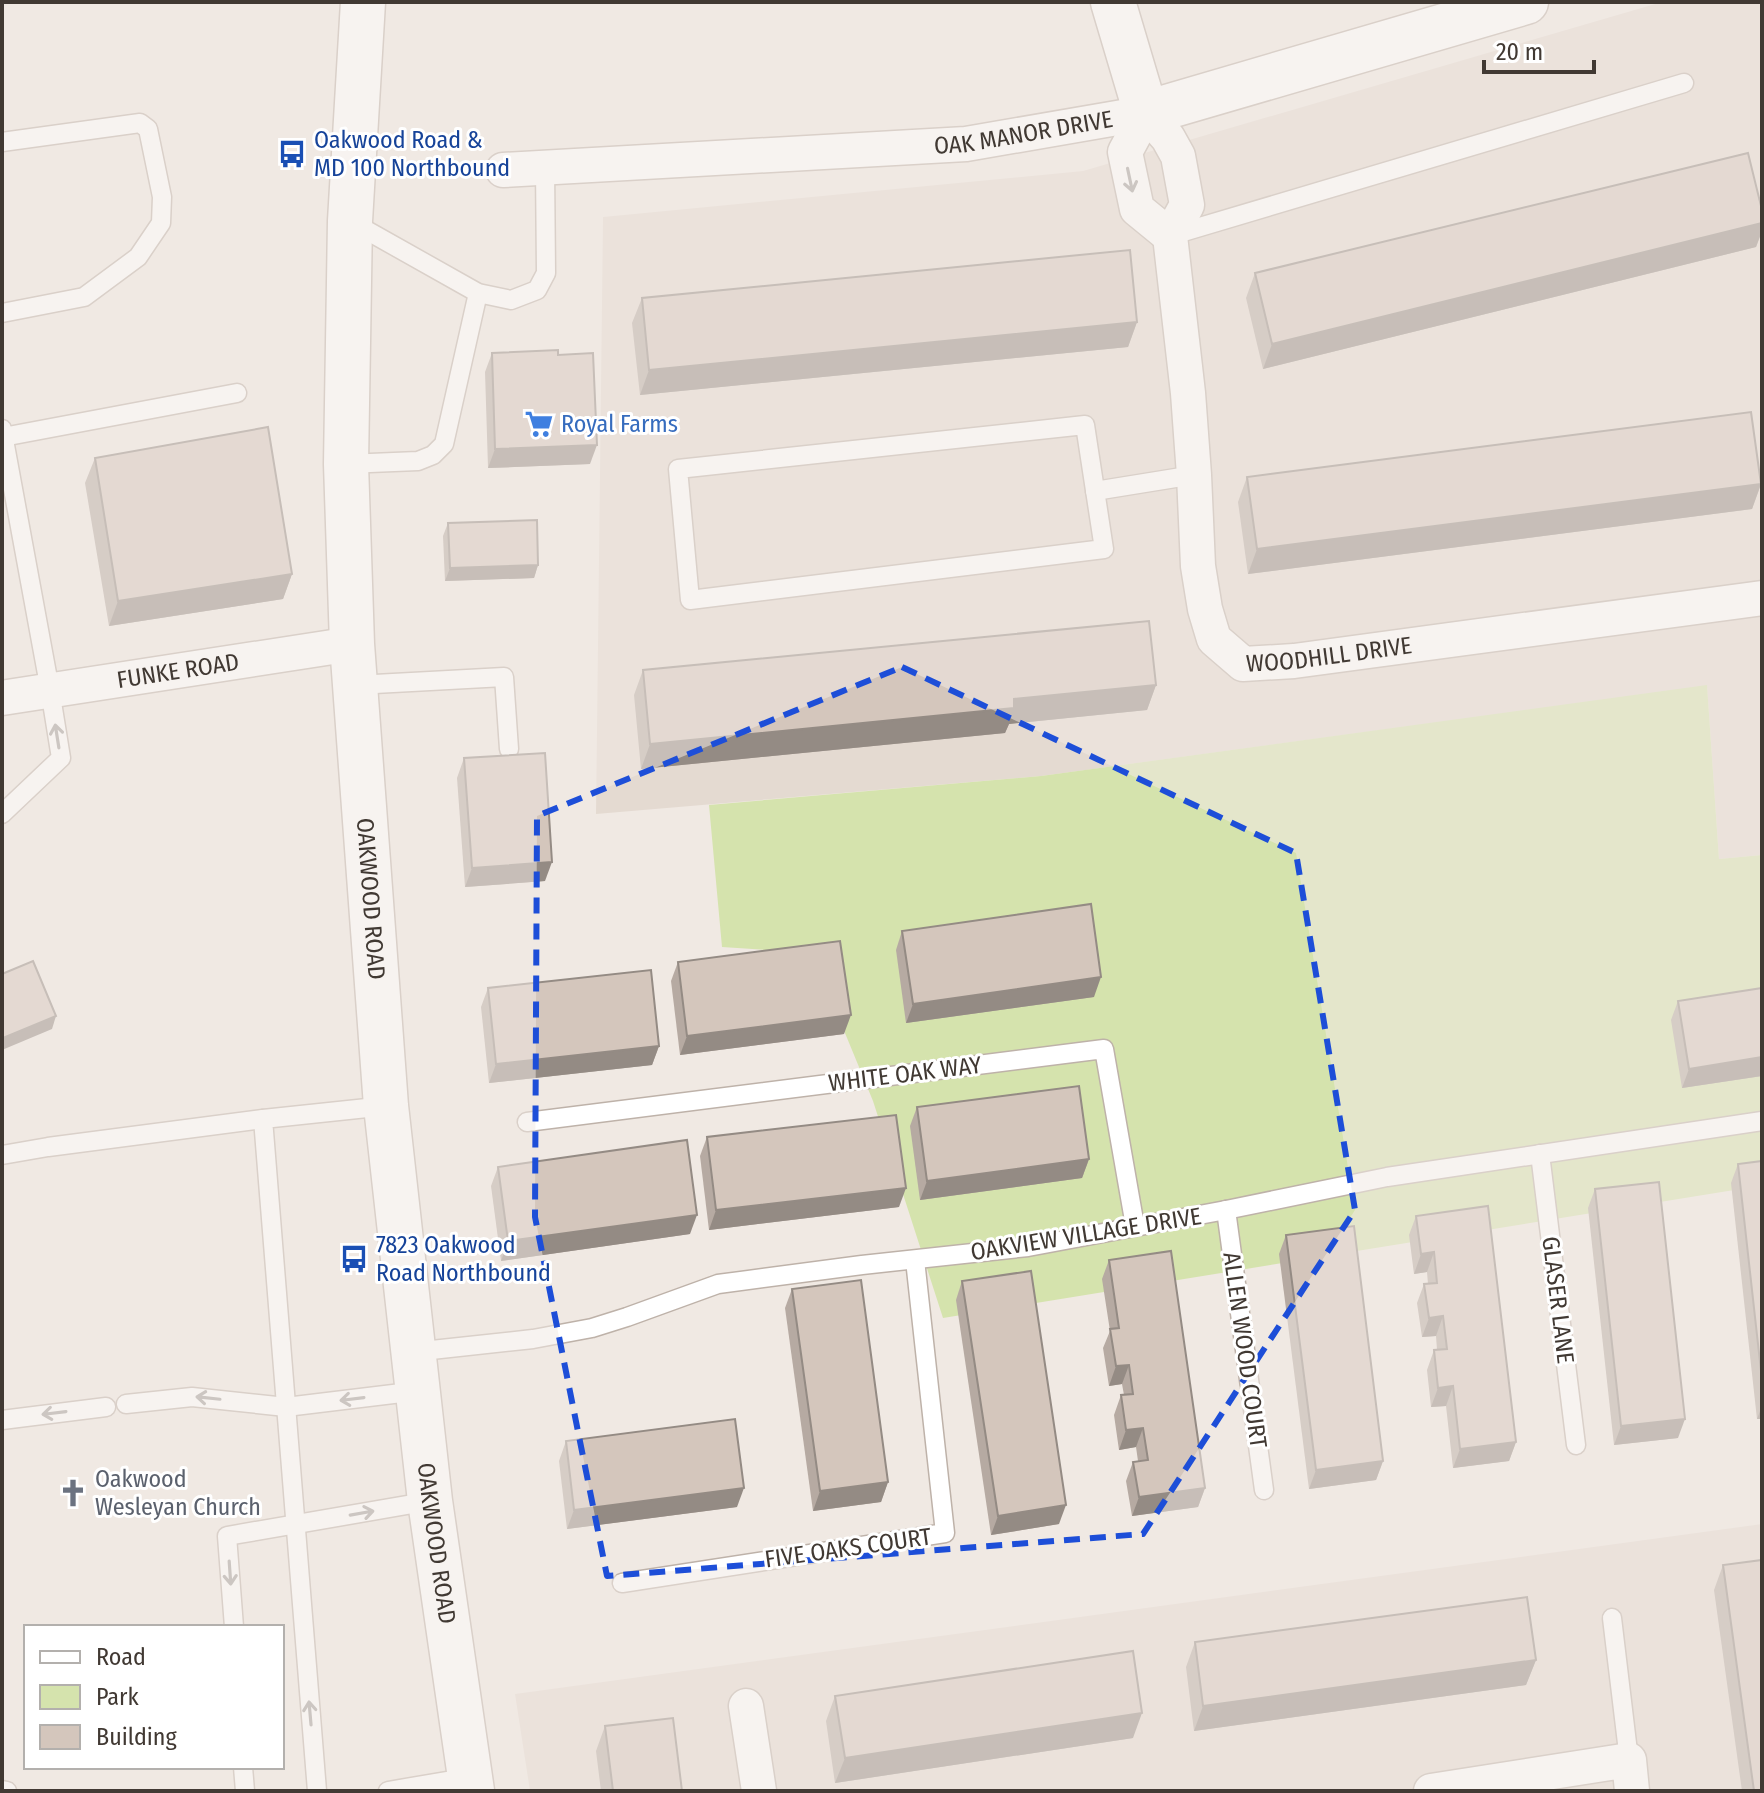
<svg xmlns="http://www.w3.org/2000/svg" width="1764" height="1793" viewBox="0 0 1764 1793" font-family="'Fira Sans Condensed',sans-serif">
<rect width="100%" height="100%" fill="#f0e9e3"/>
<g fill="#e4dad1">
<polygon points="1662,2 1762,2 1762,855 1719,859 1707,686 1041,776 596,814 603,217 1083,171"/>
<polygon points="1762,1524 1762,1791 530,1791 515,1694"/>
</g>
<polygon fill="#d5e3ad" points="1707,685 1719,859 1762,855 1762,1185 1759,1186 943,1318 873,1101 812,953 722,947 709,805 1041,776"/>
<g fill="none" stroke-linecap="round" stroke-linejoin="round">
<defs>
<g id="service">
<polyline points="2,142 140,123 148,129 162,197 161,223 138,257 84,297 2,313"/>
<polyline points="350,221 478,293 511,300 537,290 546,273 545,167"/>
<polyline points="1173,235 1684,83"/>
<polygon points="1085,425 1104,549 690,600 678,469"/>
<polyline points="2,429 50,690 61,758 2,814"/>
<polyline points="3,437 237,393"/>
<polyline points="346,464 418,461 433,455 444,444 478,293"/>
<polyline points="1095,491 1194,475"/>
<polyline points="356,685 504,677 509,749"/>
<polyline points="527,1122 1104,1049 1135,1226"/>
<polyline points="1540,1154 1576,1445"/>
<polyline points="2,1155 48,1147 263,1119"/>
<polyline points="1226,1210 1264,1490"/>
<polyline points="413,1352 533,1339 592,1328 627,1317 718,1284 862,1265 1028,1247 1226,1210 1387,1177 1762,1121"/>
<polyline points="126,1404 192,1397 286,1407 418,1391"/>
<polyline points="2,1420 106,1407"/>
<polyline points="622,1583 945,1533 915,1260"/>
<polyline points="1612,1618 1629,1760"/>
<polyline points="234,1627 227,1536 430,1501"/>
<polyline points="243,1767 245,1791"/>
<polyline points="2,1790 7,1791"/>
<polyline points="317,1791 263,1119 386,1106"/>
<polyline points="388,1791 470,1777"/>
</g>
<g id="minor">
<path id="s1" d="M1146,113L1168,138L1178,156L1187,205L1170,236L1188,393L1194,475L1198,566L1205,609L1214,639L1243,664L1294,661L1762,598"/>
<polyline points="1146,113 1125,152 1137,209 1170,236"/>
<path id="s2" d="M503,170L966,144L1146,113"/>
<path id="s3" d="M2,698L352,644"/>
<polyline points="746,1706 759,1791"/>
<polyline points="1431,1791 1629,1760 1632,1791"/>
</g>
<g id="tertiary">
<path id="s4" d="M363,2L350,221L346,464L352,644L386,1106L430,1501L472,1791"/>
<polyline points="1113,2 1146,113 1526,2"/>
</g>
</defs>
<use href="#service" stroke="#beb2a9" stroke-width="21"/>
<use href="#minor" stroke="#beb2a9" stroke-width="37"/>
<use href="#tertiary" stroke="#beb2a9" stroke-width="47"/>
<use href="#service" stroke="#fff" stroke-width="18"/>
<use href="#minor" stroke="#fff" stroke-width="34"/>
<use href="#tertiary" stroke="#fff" stroke-width="44"/>
</g>
<g fill="#b6aaa2">
<polygon points="1762,210 1762,231 1756,247 1263,369 1246,298 1255,273"/>
<polygon points="642,298 1137,322 1128,347 640,395 632,323"/>
<polygon points="492,353 558,355 590,464 488,468 485,372"/>
<polygon points="95,458 292,574 283,599 109,626 85,483"/>
<polygon points="1247,477 1761,484 1752,509 1248,574 1238,502"/>
<polygon points="448,523 538,565 534,578 445,581 443,536"/>
<polygon points="643,670 1156,685 1147,710 1009,724 1005,733 641,769 634,695"/>
<polygon points="464,758 545,881 465,887 457,778"/>
<polygon points="902,931 1094,997 906,1023 896,950"/>
<polygon points="678,962 844,1034 680,1055 671,981"/>
<polygon points="488,988 659,1046 652,1065 489,1083 481,1007"/>
<polygon points="1762,988 1762,1076 1682,1088 1671,1020 1678,1001"/>
<polygon points="917,1107 1089,1159 1082,1178 920,1200 910,1126"/>
<polygon points="707,1137 899,1207 709,1230 700,1156"/>
<polygon points="1762,1161 1762,1419 1757,1419 1731,1183 1738,1164"/>
<polygon points="498,1167 690,1234 501,1261 491,1186"/>
<polygon points="1595,1189 1678,1438 1614,1445 1588,1208"/>
<polygon points="1488,1206 1516,1442 1509,1461 1453,1468 1446,1406 1431,1407 1427,1370 1434,1350 1437,1350 1436,1336 1422,1337 1417,1303 1424,1284 1428,1284 1427,1272 1414,1274 1409,1235 1416,1216"/>
<polygon points="1286,1235 1383,1461 1376,1480 1309,1489 1279,1254"/>
<polygon points="1109,1260 1205,1488 1198,1507 1132,1516 1126,1481 1133,1462 1138,1461 1136,1447 1119,1450 1114,1415 1121,1395 1124,1395 1122,1384 1109,1386 1103,1348 1110,1331 1102,1279"/>
<polygon points="962,1281 1059,1524 991,1535 956,1300"/>
<polygon points="792,1289 888,1482 881,1502 813,1511 785,1308"/>
<polygon points="566,1441 737,1507 567,1529 559,1461"/>
<polygon points="1723,1565 1762,1791 1742,1791 1714,1590"/>
<polygon points="1195,1642 1536,1660 1526,1685 1194,1731 1186,1667"/>
<polygon points="835,1696 1133,1738 835,1783 826,1721"/>
<polygon points="605,1726 682,1791 601,1791 596,1751"/>
</g>
<g fill="#948b84">
<polygon points="1762,223 1762,231 1756,247 1263,369 1272,344"/>
<polygon points="1137,322 1128,347 640,395 649,370"/>
<polygon points="597,445 590,464 488,468 495,449"/>
<polygon points="1761,484 1752,509 1248,574 1257,549"/>
<polygon points="538,565 534,578 445,581 450,568"/>
<polygon points="292,574 283,599 109,626 118,601"/>
<polygon points="1156,685 1147,710 1009,724 1005,733 641,769 650,744 1014,699"/>
<polygon points="552,862 545,881 465,887 472,868"/>
<polygon points="1101,977 1094,997 906,1023 913,1004"/>
<polygon points="851,1015 844,1034 680,1055 687,1036"/>
<polygon points="56,1016 52,1029 2,1050 3,1038"/>
<polygon points="659,1046 652,1065 489,1083 496,1064"/>
<polygon points="1762,1057 1762,1076 1682,1088 1689,1069"/>
<polygon points="1089,1159 1082,1178 920,1200 927,1181"/>
<polygon points="906,1188 899,1207 709,1230 716,1210"/>
<polygon points="697,1215 690,1234 501,1261 508,1241"/>
<polygon points="1434,1252 1427,1272 1414,1274 1421,1254"/>
<polygon points="1443,1316 1436,1336 1422,1337 1429,1318"/>
<polygon points="1129,1365 1122,1384 1109,1386 1116,1366"/>
<polygon points="1453,1386 1446,1406 1431,1407 1438,1388"/>
<polygon points="1762,1406 1762,1419 1757,1419"/>
<polygon points="1685,1419 1678,1438 1614,1445 1621,1426"/>
<polygon points="1143,1428 1136,1447 1119,1450 1126,1430"/>
<polygon points="1516,1442 1509,1461 1453,1468 1460,1449"/>
<polygon points="1383,1461 1376,1480 1309,1489 1316,1470"/>
<polygon points="888,1482 881,1502 813,1511 820,1491"/>
<polygon points="744,1488 737,1507 567,1529 574,1510"/>
<polygon points="1205,1488 1198,1507 1132,1516 1139,1497"/>
<polygon points="1066,1505 1059,1524 991,1535 998,1516"/>
<polygon points="1536,1660 1526,1685 1194,1731 1203,1706"/>
<polygon points="1142,1713 1133,1738 835,1783 845,1758"/>
</g>
<g fill="#d4c6bc" stroke="#948b84" stroke-width="2">
<polygon points="1748,153 1762,210 1762,223 1272,344 1255,273"/>
<polygon points="1130,250 1137,322 649,370 642,298"/>
<polygon points="558,350 558,355 593,353 597,445 495,449 492,353"/>
<polygon points="1751,412 1761,484 1257,549 1247,477"/>
<polygon points="268,427 292,574 118,601 95,458"/>
<polygon points="537,520 538,565 450,568 448,523"/>
<polygon points="1149,621 1156,685 1014,699 1014,708 650,744 643,670"/>
<polygon points="545,753 552,862 472,868 464,758"/>
<polygon points="1091,904 1101,977 913,1004 902,931"/>
<polygon points="840,941 851,1015 687,1036 678,962"/>
<polygon points="33,961 56,1016 3,1038 2,1035 2,974"/>
<polygon points="651,970 659,1046 496,1064 488,988"/>
<polygon points="1762,988 1762,1057 1689,1069 1678,1001"/>
<polygon points="1079,1086 1089,1159 927,1181 917,1107"/>
<polygon points="896,1115 906,1188 716,1210 707,1137"/>
<polygon points="687,1140 697,1215 508,1241 498,1167"/>
<polygon points="1762,1161 1762,1380 1738,1164"/>
<polygon points="1659,1182 1685,1419 1621,1426 1595,1189"/>
<polygon points="1488,1206 1516,1442 1460,1449 1453,1386 1438,1388 1434,1350 1447,1349 1443,1316 1429,1318 1424,1284 1437,1283 1434,1252 1421,1254 1416,1216"/>
<polygon points="1354,1226 1383,1461 1316,1470 1286,1235"/>
<polygon points="1171,1251 1205,1488 1139,1497 1133,1462 1148,1460 1143,1428 1126,1430 1121,1395 1133,1394 1129,1365 1116,1366 1110,1329 1119,1328 1109,1260"/>
<polygon points="1031,1271 1066,1505 998,1516 962,1281"/>
<polygon points="861,1280 888,1482 820,1491 792,1289"/>
<polygon points="735,1419 744,1488 574,1510 566,1441"/>
<polygon points="1762,1560 1762,1791 1754,1791 1723,1565"/>
<polygon points="1527,1597 1536,1660 1203,1706 1195,1642"/>
<polygon points="1133,1651 1142,1713 845,1758 835,1696"/>
<polygon points="673,1718 682,1791 613,1791 605,1726"/>
</g>
<defs><path id="oneway-shaft" d="M-6 0H5M1.5-3L5.5 0L1.5 3" fill="none" stroke-width="1.6" stroke-linecap="round" stroke-linejoin="round" transform="scale(2)"/></defs>
<g stroke="#a09c99">
<use href="#oneway-shaft" transform="translate(1130 180) rotate(78)"/>
<use href="#oneway-shaft" transform="translate(57 736) rotate(-99)"/>
<use href="#oneway-shaft" transform="translate(208 1398) rotate(-174)"/>
<use href="#oneway-shaft" transform="translate(352 1399) rotate(173)"/>
<use href="#oneway-shaft" transform="translate(54 1413) rotate(173)"/>
<use href="#oneway-shaft" transform="translate(362 1513) rotate(-10)"/>
<use href="#oneway-shaft" transform="translate(230 1573) rotate(86)"/>
<use href="#oneway-shaft" transform="translate(310 1713) rotate(-95)"/>
</g>
<path d="M0 0H1764V1793H0ZM902,667L1296,853L1355,1210L1143,1534L607,1576L535,1217L537,816Z" fill="#f0e9e3" fill-opacity=".55" fill-rule="evenodd"/>
<path fill="none" stroke="#1d4ed8" stroke-width="6" stroke-dasharray="16 10" stroke-linejoin="round" d="M902,667L1296,853L1355,1210L1143,1534L607,1576L535,1217L537,816Z"/>
<defs>
<symbol id="bus-bare" viewBox="-9 -9 18 18"><path d="M-5-6H5V4H4V6H2V4H-2V6H-4V4H-5ZM-3.5-4V0h7V-4ZM-3.5 1.2v1.5H-2V1.2ZM2 1.2v1.5H3.5V1.2Z" fill="#1a4fb4" stroke="#fff" stroke-width="2.5" paint-order="stroke"/></symbol>
<symbol id="supermarket-bare" viewBox="-9 -9 18 18"><path d="M-6-5.5h2.5l.6 2H6L4.5 2H-2.5L-4.4-4H-6ZM-1.5 3.2a1.3 1.3 0 1 0 .1 0ZM3 3.2a1.3 1.3 0 1 0 .1 0Z" fill="#3f7fe0" stroke="#fff" stroke-width="2.5" paint-order="stroke"/></symbol>
<symbol id="church-bare" viewBox="-9 -9 18 18"><path d="M-1.2-6h2.4v3.5h3.3v2.4h-3.3V6h-2.4V-.1h-3.3v-2.4h3.3Z" fill="#6b7280" stroke="#fff" stroke-width="2.5" paint-order="stroke"/></symbol>
</defs>
<g fill-rule="evenodd">
<use href="#bus-bare" x="272" y="134" width="40" height="40"/>
<use href="#supermarket-bare" x="519" y="404" width="40" height="40"/>
<use href="#bus-bare" x="334" y="1239" width="40" height="40"/>
<use href="#church-bare" x="53" y="1473" width="40" height="40"/>
</g>
<g text-anchor="middle" dominant-baseline="central" stroke-width="6" stroke-linejoin="round" paint-order="stroke">
<g font-size="24" fill="#413933" stroke="#fff">
<text stroke="none"><textPath href="#s2" startOffset="522">OAK MANOR DRIVE</textPath></text>
<text stroke="none"><textPath href="#s1" startOffset="670">WOODHILL DRIVE</textPath></text>
<text stroke="none"><textPath href="#s3" startOffset="178">FUNKE ROAD</textPath></text>
<text stroke="none"><textPath href="#s4" startOffset="898">OAKWOOD ROAD</textPath></text>
<text transform="translate(905 1074) rotate(-7)">WHITE OAK WAY</text>
<text transform="translate(1086 1234) rotate(-9)">OAKVIEW VILLAGE DRIVE</text>
<text transform="translate(1558 1300) rotate(83)">GLASER LANE</text>
<text transform="translate(1245 1350) rotate(82)">ALLEN WOOD COURT</text>
<text stroke="none"><textPath href="#s4" startOffset="1546">OAKWOOD ROAD</textPath></text>
<text transform="translate(848 1548) rotate(-8)">FIVE OAKS COURT</text>
</g>
<g font-size="24" fill="#164399" stroke="#fff" text-anchor="start">
<text x="314" y="140">Oakwood Road &amp;<tspan x="314" dy="28">MD 100 Northbound</tspan></text>
<text x="376" y="1245">7823 Oakwood<tspan x="376" dy="28">Road Northbound</tspan></text>
</g>
<g font-size="24" fill="#366cbe" stroke="#fff" text-anchor="start">
<text x="561" y="424">Royal Farms</text>
</g>
<g font-size="24" fill="#5b616d" stroke="#fff" text-anchor="start">
<text x="95" y="1479">Oakwood<tspan x="95" dy="28">Wesleyan Church</tspan></text>
</g>
</g>
<rect width="1764" height="1793" fill="none" stroke="#413933" stroke-width="8"/>
<rect x="24" y="1625" width="260" height="144" fill="#ffffff" stroke="#b3b0ad" stroke-width="2"/>
<rect x="40" y="1651" width="40" height="12" fill="#ffffff" stroke="#b3b0ad" stroke-width="2"/>
<text x="96" y="1665" font-size="24" fill="#413933">Road</text>
<rect x="40" y="1685" width="40" height="24" fill="#d5e3ad" stroke="#b3b0ad" stroke-width="2"/>
<text x="96" y="1705" font-size="24" fill="#413933">Park</text>
<rect x="40" y="1725" width="40" height="24" fill="#d4c6bc" stroke="#b3b0ad" stroke-width="2"/>
<text x="96" y="1745" font-size="24" fill="#413933">Building</text>
<path d="M1484 60v12h110v-12" fill="none" stroke="#413933" stroke-width="4"/>
<text x="1496" y="60" font-size="24" fill="#413933" stroke="#ffffff" stroke-width="6" paint-order="stroke">20 m</text>
</svg>
